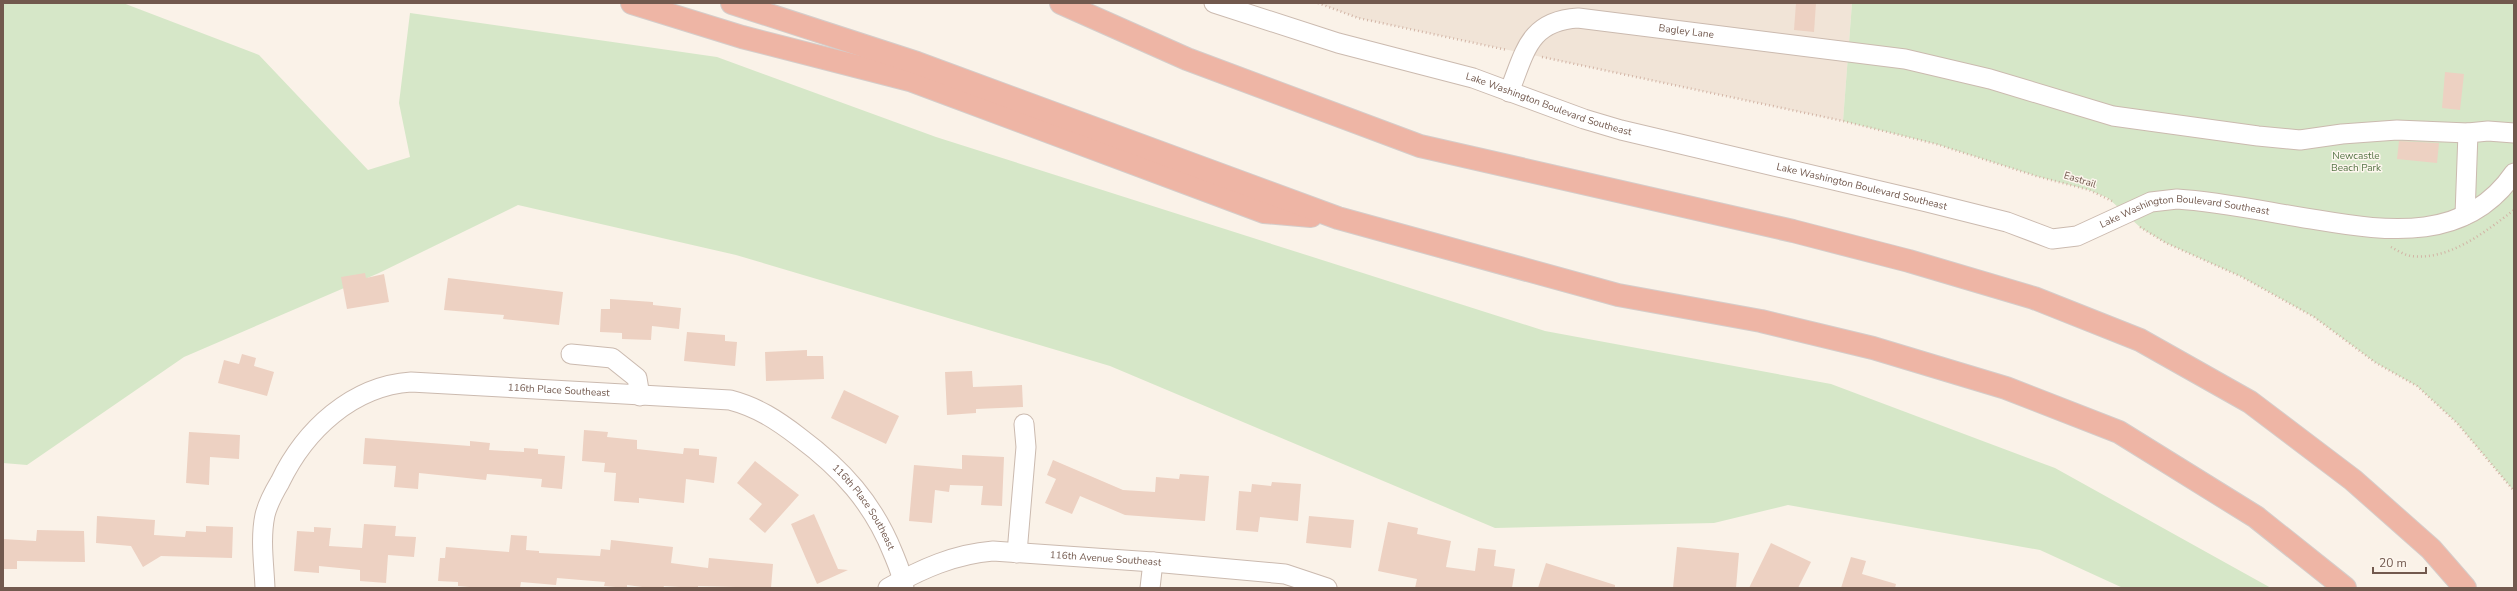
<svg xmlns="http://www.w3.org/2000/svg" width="2517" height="591" viewBox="0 0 2517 591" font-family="'Nunito Sans',sans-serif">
<rect width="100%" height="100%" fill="#faf2e8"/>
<polygon fill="#f1e4d7" points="1318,3 1852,3 1843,121 1358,18"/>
<g fill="#d6e7c8">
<polygon points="3,3 123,3 259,55 368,170 410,157 399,103 410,13 717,57 936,137 1545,331 1831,384 2055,468 2271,588 2123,588 2040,550 1788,505 1714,523 1495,528 1110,366 736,255 518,205 379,273 184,357 27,465 3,463"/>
<polygon points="1852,3 2514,3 2514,491 2457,423 2417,386 2376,363 2314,317 2242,277 2166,243 2141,228 2108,198 2089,190 2036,176 1936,144 1843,121"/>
</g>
<g fill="#edd1c2">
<polygon points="1796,3 1816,3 1814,32 1794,30"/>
<polygon points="2445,72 2464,74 2460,110 2442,108"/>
<polygon points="2399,141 2439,143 2437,163 2397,159"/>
<polygon points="365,273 366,278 384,274 389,302 347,309 341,277"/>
<polygon points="448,278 563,292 559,325 503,319 504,315 444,310"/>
<polygon points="610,299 653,302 653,305 681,308 679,329 652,326 651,340 622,339 622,333 600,332 601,309 610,309"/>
<polygon points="687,332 725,335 725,341 737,342 735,366 684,361"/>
<polygon points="807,350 807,356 823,356 824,379 766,381 765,352"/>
<polygon points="242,354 256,358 254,366 274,372 267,396 218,383 224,360 239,364"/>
<polygon points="972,371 973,387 1022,385 1023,407 976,409 976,413 947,415 945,372"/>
<polygon points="844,390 899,416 886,444 831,418"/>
<polygon points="584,430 608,432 607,437 637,440 637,449 683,454 684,448 699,449 699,455 717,457 714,483 686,479 684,503 639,498 639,503 614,501 616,473 604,472 605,463 582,461"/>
<polygon points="189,432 240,435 239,459 210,457 209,485 186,483"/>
<polygon points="365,438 470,446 470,441 490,443 489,450 524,452 524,448 538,449 538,454 565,456 562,489 541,487 542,479 487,474 486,480 419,473 418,489 394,487 396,466 363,464"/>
<polygon points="962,455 1004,457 1002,506 981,505 983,486 950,485 949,492 935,490 932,523 909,521 914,465 962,469"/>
<polygon points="1053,460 1123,490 1155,492 1156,477 1179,479 1180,474 1209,476 1205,521 1125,515 1080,496 1072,514 1045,503 1056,479 1047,475"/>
<polygon points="755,461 799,495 765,533 749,519 762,504 737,483"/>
<polygon points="1272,482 1301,484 1298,521 1260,517 1258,532 1236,530 1239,491 1251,492 1252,484 1271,486"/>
<polygon points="814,514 838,569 848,570 817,584 791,524"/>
<polygon points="97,516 155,520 154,535 185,537 186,531 206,532 206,526 233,527 232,558 161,556 143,567 131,546 96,543"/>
<polygon points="1309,516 1354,520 1351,548 1306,543"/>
<polygon points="1388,522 1418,528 1417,534 1451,541 1446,567 1475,571 1478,548 1496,550 1494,566 1515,569 1512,588 1415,588 1417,579 1378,571"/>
<polygon points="364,524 396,526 395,536 416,537 414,557 388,555 386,583 360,581 360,570 319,566 319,573 294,571 297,531 314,532 314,527 331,528 329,546 362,548"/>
<polygon points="37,530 84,531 85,562 17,561 17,569 3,569 3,539 36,541"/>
<polygon points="511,535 527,536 526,550 539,551 539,553 600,556 601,549 610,550 611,540 673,547 671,563 708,568 709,558 773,564 771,588 698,586 698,588 664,586 663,588 650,588 627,585 627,588 604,586 605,582 557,578 556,585 521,582 520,588 481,588 458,586 458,582 438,581 440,558 445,558 446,547 509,552"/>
<polygon points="1771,543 1811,562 1798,588 1749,588"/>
<polygon points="1677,547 1739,553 1736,588 1673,588"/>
<polygon points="1851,557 1866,561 1862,574 1896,584 1895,588 1841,588"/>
<polygon points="1546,563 1615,585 1615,588 1538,588"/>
</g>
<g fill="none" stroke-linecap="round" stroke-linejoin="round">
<defs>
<g id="minor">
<path id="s1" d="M1214,3L1338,43L1473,78L1584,119L1621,130L1927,202L2007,222L2052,239L2077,236L2151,202L2177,199C2224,202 2271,213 2318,220C2389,232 2467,242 2514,173"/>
<path id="s2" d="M1509,92C1525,53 1528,21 1578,18L1905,59L1990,79L2113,116L2258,136L2300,140L2342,134L2397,130L2468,133"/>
<polyline points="2465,215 2468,133 2488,131 2514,133"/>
<polyline points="571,354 612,358 637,378 640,396"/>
<polyline points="1017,553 1026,447 1024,424"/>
<path id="s3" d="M265,588C264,564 260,539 265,515C268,503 274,492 280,482C305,430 352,386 411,382L730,400C757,407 777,420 799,437C842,469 873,503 893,553C898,565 903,576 904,588"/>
<path id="s4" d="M888,588C921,569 955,554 993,551L1153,562L1285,574L1327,588"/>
<polyline points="1150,588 1153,562"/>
</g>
<g id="highway">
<polyline points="632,3 742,37 910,80 1264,212 1311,216"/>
<polyline points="732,3 917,63 1338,218 1618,295 1761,321 1873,348 2006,388 2119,432 2256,517 2345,588"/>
<polyline points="1061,3 1187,59 1420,146 1793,231 1909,261 2034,298 2140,340 2250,402 2353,480 2431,549 2465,588"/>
</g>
</defs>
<use href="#minor" stroke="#cbbaaf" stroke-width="21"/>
<use href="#highway" stroke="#d5cdca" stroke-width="24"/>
<g stroke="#d2b4a5" stroke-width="2.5" stroke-dasharray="1 3" stroke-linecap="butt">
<polyline points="1318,3 1358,18 1507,50"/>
<polyline points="1542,57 1843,121 1936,144 2036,176 2089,190 2112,201"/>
<polyline points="2140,227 2166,243 2242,277 2314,317 2376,363 2417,386 2457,423 2514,491"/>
<path d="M2391,247C2397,250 2404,255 2411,256C2449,261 2485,232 2514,210"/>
</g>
<use href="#minor" stroke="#fff" stroke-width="19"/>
<use href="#highway" stroke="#eeb5a5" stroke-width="22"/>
</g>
<g text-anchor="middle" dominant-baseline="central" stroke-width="3" stroke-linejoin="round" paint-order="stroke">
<g font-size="10" fill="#72594e" stroke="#fdf6ee">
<text stroke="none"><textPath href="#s2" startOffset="219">Bagley Lane</textPath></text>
<text stroke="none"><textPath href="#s1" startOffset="350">Lake Washington Boulevard Southeast</textPath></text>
<text transform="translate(2080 180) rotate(17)">Eastrail</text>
<text stroke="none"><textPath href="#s1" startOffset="674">Lake Washington Boulevard Southeast</textPath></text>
<text stroke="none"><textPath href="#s1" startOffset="1010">Lake Washington Boulevard Southeast</textPath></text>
<text stroke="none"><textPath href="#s3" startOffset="430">116th Place Southeast</textPath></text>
<text stroke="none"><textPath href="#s3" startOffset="777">116th Place Southeast</textPath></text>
<text stroke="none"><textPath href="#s4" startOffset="225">116th Avenue Southeast</textPath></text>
</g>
<g font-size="10" fill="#587648" stroke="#fdf6ee">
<text x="2356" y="156">Newcastle<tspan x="2356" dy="12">Beach Park</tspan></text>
</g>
</g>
<rect width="2517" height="591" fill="none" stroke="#72594e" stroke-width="8"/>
<path d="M2373 567v6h53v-6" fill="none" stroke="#72594e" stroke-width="2"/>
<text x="2379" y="567" font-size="12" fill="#72594e" stroke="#fdf6ee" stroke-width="3" paint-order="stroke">20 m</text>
</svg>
